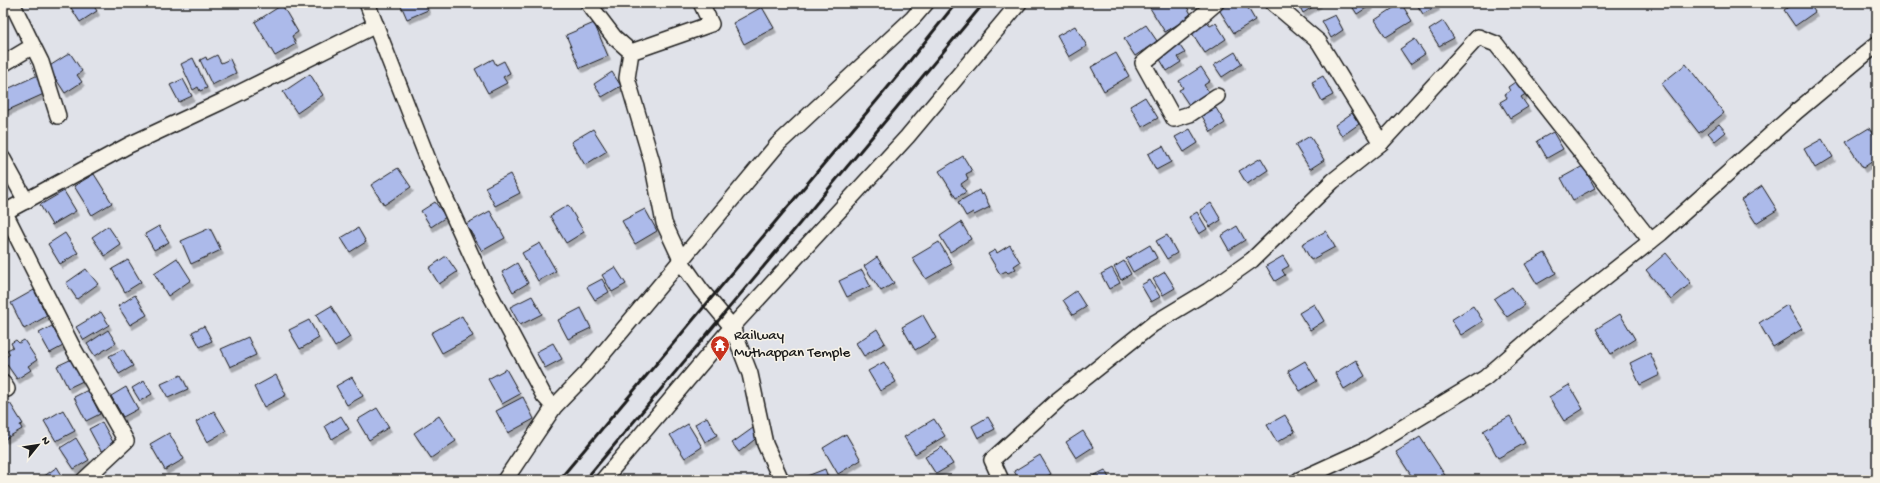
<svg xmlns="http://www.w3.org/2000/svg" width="1880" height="483" viewBox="0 0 1880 483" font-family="'Gochi Hand',sans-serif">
<defs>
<filter id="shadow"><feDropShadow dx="2.5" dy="4.5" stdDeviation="0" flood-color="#0004"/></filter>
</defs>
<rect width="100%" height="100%" fill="#e0e2e9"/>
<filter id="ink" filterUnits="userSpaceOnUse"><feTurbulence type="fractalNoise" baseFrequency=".025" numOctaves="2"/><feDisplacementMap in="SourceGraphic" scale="8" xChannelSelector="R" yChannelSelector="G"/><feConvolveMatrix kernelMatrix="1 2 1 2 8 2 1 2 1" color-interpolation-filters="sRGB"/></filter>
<g filter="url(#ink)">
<g fill="#acbaea" stroke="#1c1c1c" filter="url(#shadow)">
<polygon points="68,3 92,3 97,11 80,22"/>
<polygon points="400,3 425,3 428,10 407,19"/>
<polygon points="1158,3 1185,3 1192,16 1165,32 1150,8"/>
<polygon points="1226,3 1245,3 1255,20 1234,33 1218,8"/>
<polygon points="1298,3 1319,3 1303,13"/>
<polygon points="1350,3 1370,3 1371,5 1357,14"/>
<polygon points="1401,3 1412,21 1386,37 1375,20"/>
<polygon points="1416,3 1436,3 1437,6 1423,14"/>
<polygon points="1794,3 1809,3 1815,12 1795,26 1784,10"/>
<polygon points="282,5 298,32 292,36 296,44 275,56 255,22"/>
<polygon points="762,7 774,28 744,44 733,23"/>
<polygon points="1335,15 1343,30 1331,38 1322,21"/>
<polygon points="1443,21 1454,38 1439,46 1429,30"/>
<polygon points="594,23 608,56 580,68 566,35"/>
<polygon points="1208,23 1210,26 1216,23 1226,39 1205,53 1192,33"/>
<polygon points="1146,25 1157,41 1135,56 1124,39"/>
<polygon points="1075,26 1087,46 1069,57 1057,36"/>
<polygon points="1415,39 1425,54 1410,64 1400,49"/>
<polygon points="1178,43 1185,53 1178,57 1181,62 1167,71 1158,56"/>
<polygon points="1235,52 1242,64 1222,77 1214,65"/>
<polygon points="70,53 82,71 77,75 82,82 65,93 48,67"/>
<polygon points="1116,53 1129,76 1104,91 1091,67"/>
<polygon points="217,55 221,63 230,59 236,73 212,85 200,60 206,57 207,60"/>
<polygon points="193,58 207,88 200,91 198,87 193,90 181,64"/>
<polygon points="493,59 496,65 504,61 510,73 503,77 507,83 488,93 475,69"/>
<polygon points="1686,64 1724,113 1699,133 1661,84"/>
<polygon points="1201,67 1210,81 1204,85 1211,95 1191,108 1179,90 1183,88 1179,81"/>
<polygon points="612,72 621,86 602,97 594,84"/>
<polygon points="310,74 323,95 297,113 283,92"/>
<polygon points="38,75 46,93 6,111 3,104 3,91"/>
<polygon points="1323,76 1333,95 1322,101 1312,82"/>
<polygon points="183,79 192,96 179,102 170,85"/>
<polygon points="1518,80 1527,93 1521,97 1528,107 1510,118 1500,102 1507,98 1505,94 1510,91 1508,87"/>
<polygon points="1145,97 1158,118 1142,127 1130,106"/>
<polygon points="1216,108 1225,123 1211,132 1202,116"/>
<polygon points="1352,113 1359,124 1342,136 1335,125"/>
<polygon points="1719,124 1726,132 1715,141 1708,133"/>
<polygon points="1869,128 1877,140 1877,158 1863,168 1846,142"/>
<polygon points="593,129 607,151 585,165 571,142"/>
<polygon points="1190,129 1198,143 1184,152 1175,137"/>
<polygon points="1553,132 1563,149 1547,158 1537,141"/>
<polygon points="1310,136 1324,160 1310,169 1295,145"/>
<polygon points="1822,139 1833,157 1815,168 1804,149"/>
<polygon points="1163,146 1171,162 1156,170 1148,154"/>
<polygon points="963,156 972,171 966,174 968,179 961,184 966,192 956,198 939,171"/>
<polygon points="1261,158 1268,170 1247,184 1239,171"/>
<polygon points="1583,166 1595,188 1573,200 1561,178"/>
<polygon points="398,168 411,187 384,205 371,185"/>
<polygon points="94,174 112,203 92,215 74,186"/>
<polygon points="510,174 520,193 495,206 485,187"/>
<polygon points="1762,186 1777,210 1756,223 1741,200"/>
<polygon points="979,190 981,195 983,193 990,207 974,215 973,212 966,216 958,202"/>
<polygon points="64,191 76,211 52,225 40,205"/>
<polygon points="435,202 446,217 431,227 421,211"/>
<polygon points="1211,203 1221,220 1210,227 1200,210"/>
<polygon points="568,205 584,232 566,243 550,216"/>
<polygon points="645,209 657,231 635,244 622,221"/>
<polygon points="490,211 505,238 482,251 466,224"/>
<polygon points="1197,212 1207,229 1199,234 1189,217"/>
<polygon points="961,222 971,239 950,252 940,236"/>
<polygon points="108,226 121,245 105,256 92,237"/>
<polygon points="159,226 169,242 154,250 145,234"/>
<polygon points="1237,226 1245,240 1229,250 1221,236"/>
<polygon points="210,228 221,250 191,264 181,241"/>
<polygon points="358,228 366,242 350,252 341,238"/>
<polygon points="1326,231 1335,247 1311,260 1302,244"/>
<polygon points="65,233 78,253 60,264 48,244"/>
<polygon points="1167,235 1177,253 1167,259 1156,241"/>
<polygon points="939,242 952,264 926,279 912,258"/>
<polygon points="540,243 556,271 538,281 522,253"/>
<polygon points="1010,245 1020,262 1014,266 1016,269 1008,273 1006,271 1000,274 988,254 995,250 997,253"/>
<polygon points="1150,245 1157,258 1133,272 1126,259"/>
<polygon points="1545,253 1556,273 1537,284 1525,264"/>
<polygon points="1666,253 1691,283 1671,300 1646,270"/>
<polygon points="446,256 457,272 439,284 429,268"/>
<polygon points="1283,256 1289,266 1282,270 1285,275 1275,281 1266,266"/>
<polygon points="877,257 894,283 881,291 864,266"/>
<polygon points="177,258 191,280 168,296 154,273"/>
<polygon points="128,260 141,282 125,292 112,269"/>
<polygon points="1124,261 1131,274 1121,280 1114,267"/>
<polygon points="517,263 528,283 513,292 502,272"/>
<polygon points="615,267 626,284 612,292 602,275"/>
<polygon points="1112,268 1120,283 1109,289 1101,274"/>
<polygon points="86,269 98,284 77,299 66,283"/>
<polygon points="862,270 870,286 847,297 839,281"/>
<polygon points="1165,272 1175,288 1163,295 1153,279"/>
<polygon points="602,279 609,292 595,300 587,287"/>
<polygon points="1150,280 1160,297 1151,302 1141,285"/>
<polygon points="1512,287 1525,305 1507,317 1494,299"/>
<polygon points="34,290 47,316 24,329 11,303"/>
<polygon points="1076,291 1086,307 1073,315 1063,300"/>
<polygon points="135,295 147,315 130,325 118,306"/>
<polygon points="532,296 542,314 520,325 510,307"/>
<polygon points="1314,304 1324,321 1310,330 1299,313"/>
<polygon points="1787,305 1802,329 1773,347 1759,323"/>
<polygon points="331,306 350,337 335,347 316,315"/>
<polygon points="1473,306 1483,321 1461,335 1451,320"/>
<polygon points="581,308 591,328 568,339 558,320"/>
<polygon points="101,312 109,325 84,340 76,327"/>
<polygon points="1620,314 1635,339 1611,354 1596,329"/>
<polygon points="923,315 936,338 915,350 902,327"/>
<polygon points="462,316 473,336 442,353 431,333"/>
<polygon points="309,320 319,338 300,349 289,330"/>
<polygon points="52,326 63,346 50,353 39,333"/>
<polygon points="204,326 212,341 200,347 192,332"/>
<polygon points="877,329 885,343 864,356 856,343"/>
<polygon points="108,330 116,343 95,356 87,344"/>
<polygon points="248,337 256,355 230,367 221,349"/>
<polygon points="16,340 19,343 24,340 37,360 28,366 31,370 17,379 3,359 10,354 7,350 13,347 11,343"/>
<polygon points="553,343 562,359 545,368 536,352"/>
<polygon points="123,349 133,366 119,374 109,356"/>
<polygon points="1650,353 1660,375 1640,385 1630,363"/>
<polygon points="72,359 83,381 68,388 57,366"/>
<polygon points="1356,360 1365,376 1344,389 1335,373"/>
<polygon points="1305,361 1317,381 1300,391 1288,371"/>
<polygon points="884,362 896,382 880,391 868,371"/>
<polygon points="506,369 520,394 502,404 488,379"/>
<polygon points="181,375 188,389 168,398 161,384"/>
<polygon points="276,375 286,395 264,407 254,387"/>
<polygon points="352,377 363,396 347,405 336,386"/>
<polygon points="144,381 152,394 140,401 132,388"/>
<polygon points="1569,385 1583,409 1564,421 1549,397"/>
<polygon points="126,387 138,409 123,417 111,396"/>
<polygon points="88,390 100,414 86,421 74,397"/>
<polygon points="523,397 534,419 508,433 496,411"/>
<polygon points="10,403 23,424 20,425 22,429 5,439 3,437 3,407"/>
<polygon points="377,408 389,427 369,440 357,420"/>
<polygon points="63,410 75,431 56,441 44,421"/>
<polygon points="214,411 226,431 207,442 196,422"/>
<polygon points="1285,415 1295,432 1277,442 1267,425"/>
<polygon points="341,416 349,429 332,439 325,426"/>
<polygon points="439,416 456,441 431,458 414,433"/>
<polygon points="1510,416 1525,443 1498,458 1483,431"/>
<polygon points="707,417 717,435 705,442 695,424"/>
<polygon points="988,417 995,429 978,438 972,426"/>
<polygon points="934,419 945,436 915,454 904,437"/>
<polygon points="102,422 114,444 101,451 89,429"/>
<polygon points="688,424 702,447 685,458 670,435"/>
<polygon points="753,428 759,436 739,452 732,443"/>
<polygon points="1083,431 1093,447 1076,458 1066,442"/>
<polygon points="169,433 184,459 165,470 150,444"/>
<polygon points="846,434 861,460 838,474 823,448"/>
<polygon points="1420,437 1448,480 1414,480 1396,452"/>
<polygon points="76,438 89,460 74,469 60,448"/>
<polygon points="942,447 953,464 936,474 925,457"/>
<polygon points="1040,455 1051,474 1040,480 1019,480 1014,471"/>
<polygon points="57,467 65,480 45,480 43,477"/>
<polygon points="825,469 829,480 797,480"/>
<polygon points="1105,470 1110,480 1090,480 1089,478"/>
<polygon points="1368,474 1372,480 1359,480"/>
</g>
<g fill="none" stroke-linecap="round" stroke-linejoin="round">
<defs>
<g id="minor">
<polyline points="367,3 429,162 483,281 544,396 554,407"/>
<polyline points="588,3 614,37 631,52"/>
<polyline points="701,3 711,24 631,52 627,78 652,162 664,223 684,266 701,290 732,327 750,374 765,444 781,480"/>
<polyline points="1216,3 1193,23 1143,63 1174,119 1190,114 1217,96"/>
<polyline points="33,46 41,62 58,116"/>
<polyline points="3,64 33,46 12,3"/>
<polyline points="1381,143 1478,37 1496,44 1651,241"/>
<polyline points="3,159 26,201"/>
<polyline points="3,213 129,145 221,102 376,25"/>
<polyline points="5,213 72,346 126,441 84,480"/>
<polyline points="3,383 7,389"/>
<polyline points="505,480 554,407 586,374 778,144 913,18 926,3"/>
<polyline points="603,480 732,327 907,137 1019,3"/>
<polyline points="1001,480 992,460 1059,399 1153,324 1208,291 1252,260 1333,181 1381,143 1319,42 1273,3"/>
<polyline points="1299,480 1369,448 1485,378 1555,317 1661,233 1797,111 1877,44"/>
</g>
</defs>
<use href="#minor" stroke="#1c1c1c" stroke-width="18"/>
<use href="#minor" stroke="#f7f3e8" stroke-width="15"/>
<g stroke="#1c1c1c" stroke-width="3">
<polyline points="559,480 904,68 956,3"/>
<polyline points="585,480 984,3"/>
</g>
</g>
</g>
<defs>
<symbol id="temple-pin" viewBox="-11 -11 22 30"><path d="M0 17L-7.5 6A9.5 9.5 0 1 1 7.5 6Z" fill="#c8321e" stroke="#f7f3e8"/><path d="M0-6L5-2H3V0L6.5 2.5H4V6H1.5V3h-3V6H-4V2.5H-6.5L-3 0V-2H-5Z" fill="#fff"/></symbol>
</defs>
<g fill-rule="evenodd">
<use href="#temple-pin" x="709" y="334" width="22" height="30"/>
</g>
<g text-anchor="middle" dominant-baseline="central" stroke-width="3" stroke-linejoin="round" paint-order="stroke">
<g font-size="15" fill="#1c1c1c" stroke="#f7f3e8" text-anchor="start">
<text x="734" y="336">Railway<tspan x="734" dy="17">Muthappan Temple</tspan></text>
</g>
</g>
<rect width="1880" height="483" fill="none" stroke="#f7f3e8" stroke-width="16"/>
<rect x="8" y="8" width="1864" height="467" fill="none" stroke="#1c1c1c" stroke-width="1.5" filter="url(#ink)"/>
<g transform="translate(38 445) rotate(60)" stroke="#f7f3e8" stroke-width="3" paint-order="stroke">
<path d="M0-3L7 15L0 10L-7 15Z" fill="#1c1c1c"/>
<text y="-6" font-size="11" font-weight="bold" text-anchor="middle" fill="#1c1c1c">N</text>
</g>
</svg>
